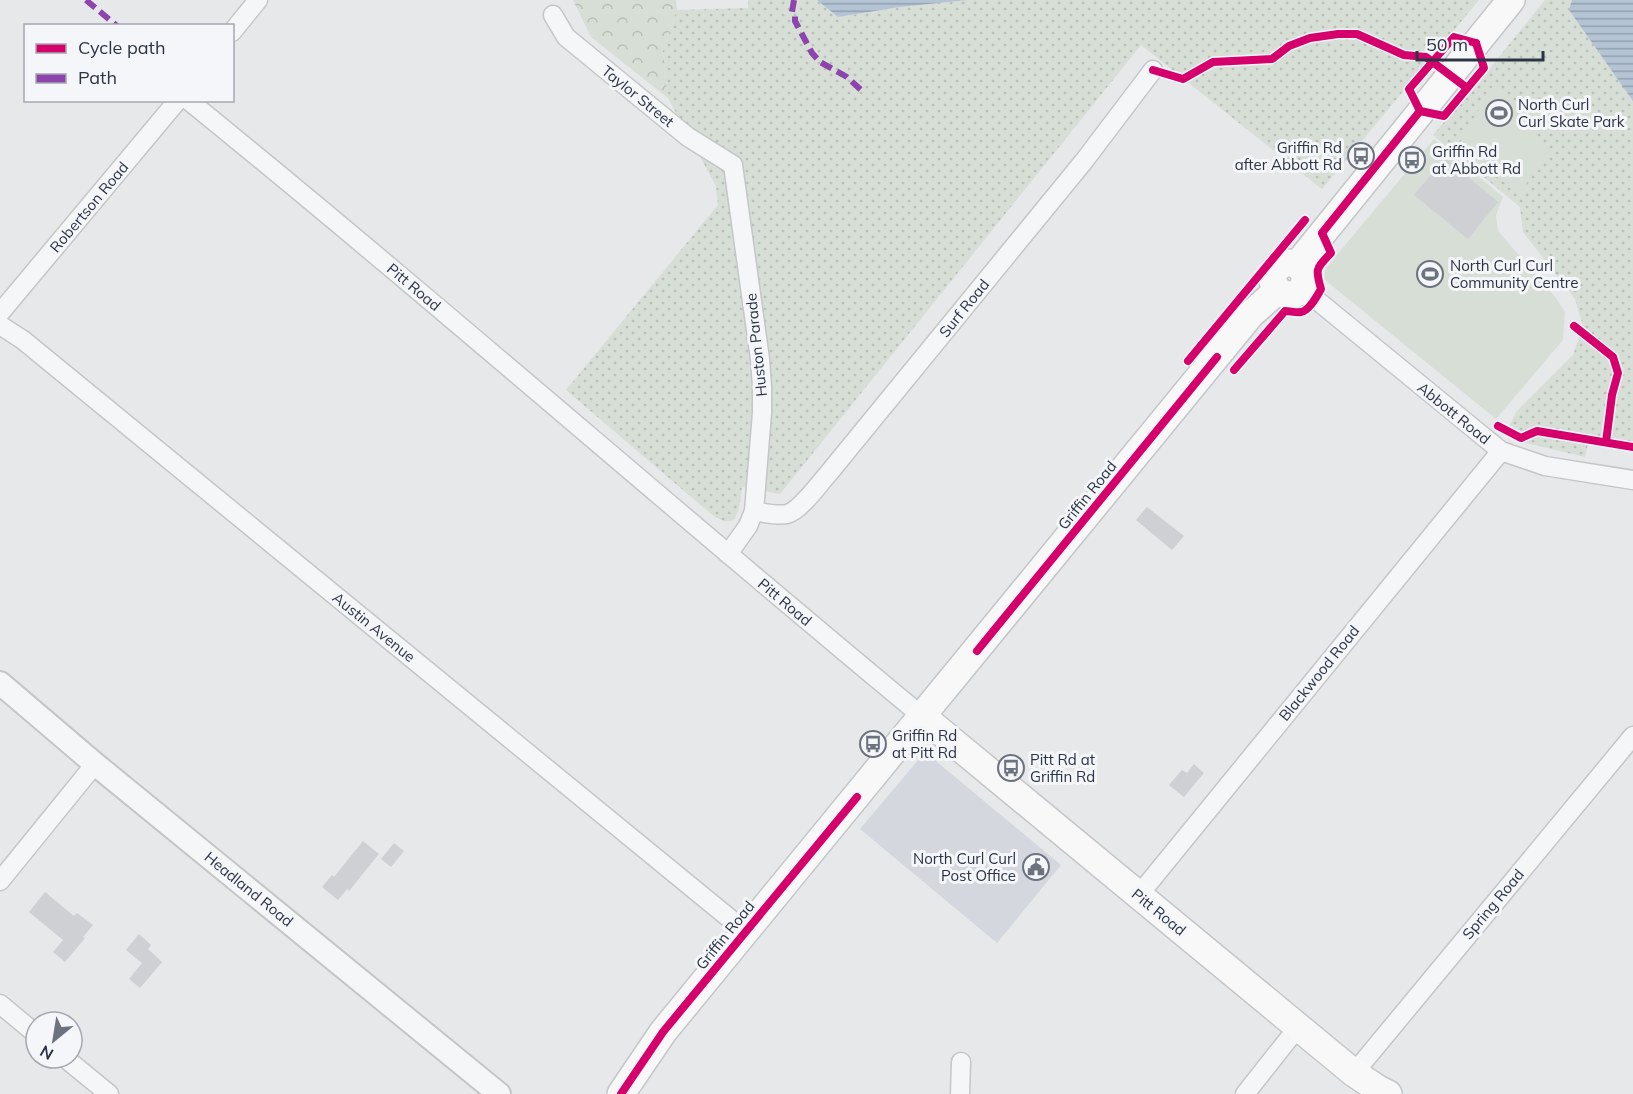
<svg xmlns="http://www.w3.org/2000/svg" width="1633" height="1094" viewBox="0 0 1633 1094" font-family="Mulish,sans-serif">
<defs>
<pattern id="forest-crowns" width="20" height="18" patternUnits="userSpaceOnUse" patternTransform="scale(1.5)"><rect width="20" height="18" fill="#d6ded6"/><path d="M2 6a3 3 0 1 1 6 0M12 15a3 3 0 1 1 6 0" fill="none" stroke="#b8bfb9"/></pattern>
<pattern id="park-dots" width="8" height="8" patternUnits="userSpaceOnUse" patternTransform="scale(1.5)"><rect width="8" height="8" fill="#d6ded6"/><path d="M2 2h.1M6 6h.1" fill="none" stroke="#b8bfb9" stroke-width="1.8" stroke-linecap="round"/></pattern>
<pattern id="water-rules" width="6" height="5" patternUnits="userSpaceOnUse" patternTransform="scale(1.5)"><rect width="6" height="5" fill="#b4c4d5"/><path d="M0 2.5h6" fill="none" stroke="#93a0af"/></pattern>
</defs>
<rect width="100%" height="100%" fill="#e6e8ea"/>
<polygon fill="#d4d7dd" points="925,752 1061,865 997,943 860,829"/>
<polygon fill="url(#forest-crowns)" points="573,0 676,0 677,10 663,51 668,98 591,37"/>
<g fill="url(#park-dots)">
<path d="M748,0H817L838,17L900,7L968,0H1479L1322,189L1141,45L780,494L742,487C739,509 739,534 711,514L566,390L718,205L716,186L668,98L663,51L677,10L748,8Z"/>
<polygon points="1545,0 1633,0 1633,451 1588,444 1585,457 1518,441 1508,429 1516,412 1573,355 1583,326 1575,299 1523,232 1520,207 1433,135 1482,78"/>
</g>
<g fill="#d6ded6">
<polygon points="1495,82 1549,150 1519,195 1459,144"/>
<polygon points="1434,139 1503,197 1496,215 1498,231 1556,298 1565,312 1563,340 1496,419 1325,280 1325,269"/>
</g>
<g fill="url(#water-rules)">
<polygon points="817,0 968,0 900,7 838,17"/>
<polygon points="1572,0 1633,0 1633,101 1569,10"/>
</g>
<g fill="#ced0d3">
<polygon points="1445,158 1498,202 1468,239 1414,195"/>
<polygon points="1147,507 1184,536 1172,550 1136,520"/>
<polygon points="1194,764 1204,773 1184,797 1169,785 1182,770 1187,773"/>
<polygon points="363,841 379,854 349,891 347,889 338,900 322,887 332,875 334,877"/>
<polygon points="394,843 404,851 391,867 381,859"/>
<polygon points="45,892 74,916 77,913 93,925 83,937 85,938 65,962 53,952 63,940 29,912"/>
<polygon points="139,934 151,945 148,949 162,962 140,988 129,979 142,963 126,950"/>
</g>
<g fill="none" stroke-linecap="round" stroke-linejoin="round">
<defs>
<g id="minor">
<polyline points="553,15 566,37 688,137 733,165 760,359 762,387 762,413 754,511 748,526 728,554"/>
<polyline points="232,32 258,0"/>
<path d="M188,100C437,302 676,513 923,717"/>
<polyline points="1302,288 1501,451 1545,466 1633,480"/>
<polyline points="0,313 178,100"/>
<polyline points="0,325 23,340 745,931"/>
<path d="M754,511C764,513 777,516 787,514C800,511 819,484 828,474L1084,161L1153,70"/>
<polyline points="0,881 95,764"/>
<polyline points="1138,896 1501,451"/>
<polyline points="0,1004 36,1034"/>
<polyline points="65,1058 109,1094"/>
<polyline points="1354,1073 1633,736"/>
<polyline points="960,1094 961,1062"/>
<polyline points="1245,1094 1298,1027"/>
</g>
<polyline id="tertiary" points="0,683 95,764 499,1094"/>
<g id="secondary">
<circle cx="1289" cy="279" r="16"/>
<polyline points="1297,265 1511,0"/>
<polyline points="923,717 1354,1073 1378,1089 1388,1094"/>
<polyline points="621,1094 663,1032 1251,314 1278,290"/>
</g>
</defs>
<use href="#minor" stroke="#c4c6c8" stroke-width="21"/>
<use href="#tertiary" stroke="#c4c6c8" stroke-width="26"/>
<use href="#secondary" stroke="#c4c6c8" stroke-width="30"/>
<use href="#minor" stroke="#f5f6f7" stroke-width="18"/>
<use href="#tertiary" stroke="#f5f6f7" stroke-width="22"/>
<use href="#secondary" stroke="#f8f8f8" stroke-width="27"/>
<g stroke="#8e44ad" stroke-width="6" stroke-dasharray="12 6" stroke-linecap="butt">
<polyline points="86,0 117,26"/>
<polyline points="794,0 792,12 795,15 795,21 812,53 820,62 847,77 861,90"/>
</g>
<defs>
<g id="cycleway">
<polyline points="1153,70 1183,79 1213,62 1272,59 1289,46 1310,38 1338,34 1357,34 1404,55 1426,57 1467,88"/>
<polyline points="1420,111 1409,89 1454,37 1476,43"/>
<polyline points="1420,111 1444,116 1484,68 1476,43"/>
<polyline points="1574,326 1613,357 1618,373 1612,395 1606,442"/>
<polyline points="1188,361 1305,220"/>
<path d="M1234,370L1285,311C1290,311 1296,313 1301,312C1309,311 1317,296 1321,289C1315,268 1316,269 1331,253L1322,233L1420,111"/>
<polyline points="1498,426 1521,438 1537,431 1633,447"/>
<polyline points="977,651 1217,357"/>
<polyline points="621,1094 663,1032 857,797"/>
</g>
</defs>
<use href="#cycleway" stroke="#f4f6f9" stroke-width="11"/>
<use href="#cycleway" stroke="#d6006c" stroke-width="8"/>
</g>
<defs>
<symbol id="stadium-ring" viewBox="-11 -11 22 22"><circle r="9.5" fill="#f4f6f9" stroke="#6c737f" stroke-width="1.5"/><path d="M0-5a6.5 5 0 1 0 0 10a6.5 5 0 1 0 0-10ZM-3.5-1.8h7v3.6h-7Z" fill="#6c737f"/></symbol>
<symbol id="bus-ring" viewBox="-11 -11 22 22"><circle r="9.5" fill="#f4f6f9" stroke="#6c737f" stroke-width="1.5"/><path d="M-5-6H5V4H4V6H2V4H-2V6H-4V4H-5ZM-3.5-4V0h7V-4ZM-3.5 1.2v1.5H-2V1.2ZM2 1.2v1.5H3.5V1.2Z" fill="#6c737f"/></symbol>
<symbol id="civic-ring" viewBox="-11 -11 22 22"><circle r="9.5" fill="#f4f6f9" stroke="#6c737f" stroke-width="1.5"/><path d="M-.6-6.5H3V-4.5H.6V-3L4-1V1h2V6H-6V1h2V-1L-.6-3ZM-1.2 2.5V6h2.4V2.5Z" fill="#6c737f"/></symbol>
</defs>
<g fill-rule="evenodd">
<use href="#stadium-ring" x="1484" y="98" width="30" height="30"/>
<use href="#bus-ring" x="1346" y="141" width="30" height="30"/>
<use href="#bus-ring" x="1397" y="145" width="30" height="30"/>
<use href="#stadium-ring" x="1415" y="259" width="30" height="30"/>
<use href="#bus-ring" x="858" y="729" width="30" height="30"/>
<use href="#bus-ring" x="996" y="753" width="30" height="30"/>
<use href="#civic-ring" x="1021" y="852" width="30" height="30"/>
</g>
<g text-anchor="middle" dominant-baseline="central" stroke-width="6" stroke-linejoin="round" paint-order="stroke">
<g font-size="15" fill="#2b3445" stroke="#f4f6f9">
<text transform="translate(638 96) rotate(39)">Taylor Street</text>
<text transform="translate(89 207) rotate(-50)">Robertson Road</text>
<text transform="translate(414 287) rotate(40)">Pitt Road</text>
<text transform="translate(964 308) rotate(-51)">Surf Road</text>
<text transform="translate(756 345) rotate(-96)">Huston Parade</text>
<text transform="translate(1454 413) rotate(39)">Abbott Road</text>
<text transform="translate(1087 495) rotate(-51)">Griffin Road</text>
<text transform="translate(785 602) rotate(40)">Pitt Road</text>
<text transform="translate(374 627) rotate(39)">Austin Avenue</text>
<text transform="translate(1319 673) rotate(-51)">Blackwood Road</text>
<text transform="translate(249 889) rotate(39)">Headland Road</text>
<text transform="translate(1493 904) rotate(-50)">Spring Road</text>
<text transform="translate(1159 912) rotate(39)">Pitt Road</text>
<text transform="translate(725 935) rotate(-51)">Griffin Road</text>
</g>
<g font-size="15" fill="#2b3445" stroke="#f4f6f9" text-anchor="start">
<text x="1518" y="104">North Curl<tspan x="1518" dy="17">Curl Skate Park</tspan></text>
<text x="1342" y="147" text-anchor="end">Griffin Rd<tspan x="1342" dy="17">after Abbott Rd</tspan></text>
<text x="1432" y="151">Griffin Rd<tspan x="1432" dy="17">at Abbott Rd</tspan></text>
<text x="1450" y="265">North Curl Curl<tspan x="1450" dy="17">Community Centre</tspan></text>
<text x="892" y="735">Griffin Rd<tspan x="892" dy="17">at Pitt Rd</tspan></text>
<text x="1030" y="759">Pitt Rd at<tspan x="1030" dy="17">Griffin Rd</tspan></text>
<text x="1016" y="858" text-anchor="end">North Curl Curl<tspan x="1016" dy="17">Post Office</tspan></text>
</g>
</g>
<rect x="24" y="24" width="210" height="78" fill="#f4f6f9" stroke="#a4a8b1" stroke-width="1.5"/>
<rect x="36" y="44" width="30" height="9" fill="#d6006c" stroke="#a4a8b1" stroke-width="1.5"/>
<text x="78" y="54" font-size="18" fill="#2b3445">Cycle path</text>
<rect x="36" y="74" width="30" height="9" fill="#8e44ad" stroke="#a4a8b1" stroke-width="1.5"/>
<text x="78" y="84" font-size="18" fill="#2b3445">Path</text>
<g transform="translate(54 1040) rotate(210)"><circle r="28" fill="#f4f6f9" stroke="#a4a8b1" stroke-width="1.5"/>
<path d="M0-4.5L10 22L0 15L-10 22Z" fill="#6c737f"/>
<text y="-9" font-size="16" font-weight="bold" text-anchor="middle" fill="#2b3445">N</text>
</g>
<path d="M1417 51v9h126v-9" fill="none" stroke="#2b3445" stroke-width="3"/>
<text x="1426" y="51" font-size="18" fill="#2b3445" stroke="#f4f6f9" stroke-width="4.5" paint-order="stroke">50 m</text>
</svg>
